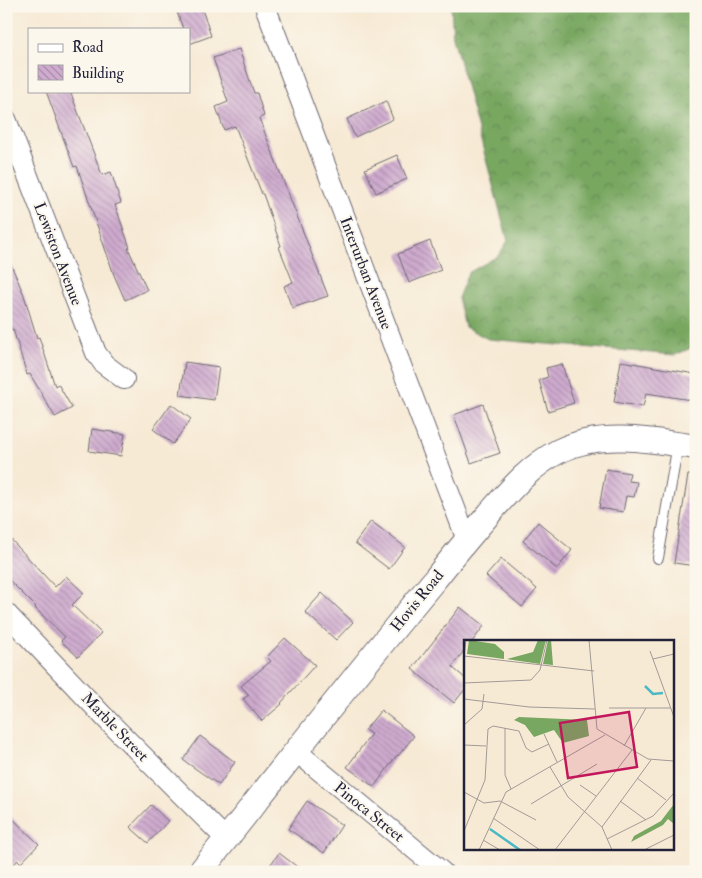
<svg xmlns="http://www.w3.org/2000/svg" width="702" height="878" viewBox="0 0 702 878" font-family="'IM FELL Double Pica',serif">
<defs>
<pattern id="forest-crowns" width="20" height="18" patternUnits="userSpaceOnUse" patternTransform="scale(1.25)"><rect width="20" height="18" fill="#78a761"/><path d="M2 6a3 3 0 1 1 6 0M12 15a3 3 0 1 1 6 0" fill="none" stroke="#628851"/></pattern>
<pattern id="building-back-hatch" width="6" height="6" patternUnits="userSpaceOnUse" patternTransform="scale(1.25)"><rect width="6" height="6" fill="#cfabcf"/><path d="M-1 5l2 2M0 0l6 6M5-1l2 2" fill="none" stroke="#a88ba9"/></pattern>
</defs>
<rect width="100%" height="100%" fill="#fbf7ec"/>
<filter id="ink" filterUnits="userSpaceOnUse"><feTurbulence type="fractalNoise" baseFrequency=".02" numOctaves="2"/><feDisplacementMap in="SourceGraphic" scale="10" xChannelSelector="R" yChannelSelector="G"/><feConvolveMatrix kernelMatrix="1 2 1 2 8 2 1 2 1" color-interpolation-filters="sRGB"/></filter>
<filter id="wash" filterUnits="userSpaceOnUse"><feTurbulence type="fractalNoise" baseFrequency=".0096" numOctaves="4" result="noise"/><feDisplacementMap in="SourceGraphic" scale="20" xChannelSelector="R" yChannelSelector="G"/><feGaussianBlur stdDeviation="1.12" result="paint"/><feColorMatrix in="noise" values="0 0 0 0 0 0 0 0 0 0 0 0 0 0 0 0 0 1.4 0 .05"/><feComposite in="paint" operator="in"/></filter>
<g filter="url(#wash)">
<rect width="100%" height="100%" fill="#f7ead5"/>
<polygon fill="url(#forest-crowns)" stroke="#4d644e" points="451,6 696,6 696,319 691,348 675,355 488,339 465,327 458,298 468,273 498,256 508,241 453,37"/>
<g id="blocks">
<g fill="url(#building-back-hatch)">
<polygon points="175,6 201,6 211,36 189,44 189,29 183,29"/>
<polygon points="239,49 254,93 257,93 264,116 259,118 328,296 292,308 284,286 293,282 279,247 281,246 263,194 262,194 235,126 224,130 216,107 228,102 213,58"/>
<polygon points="46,91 70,91 102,175 111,172 121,203 115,205 130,248 128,248 147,290 125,300 114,275 77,166 74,167"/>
<polygon points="386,101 393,119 355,137 347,119"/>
<polygon points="397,155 407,179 376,193 365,169"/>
<polygon points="430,241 441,270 409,283 398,254"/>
<polygon points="6,253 24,295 37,338 39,337 55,386 58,384 72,408 55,417 30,374 27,375 13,329 11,330 6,315"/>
<polygon points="621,361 695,374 691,400 646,393 643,407 614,402"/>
<polygon points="185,362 219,367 214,400 180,395"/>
<polygon points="562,364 574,403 548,411 539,380 548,377 546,368"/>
<polygon points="171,404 191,419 173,444 153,429"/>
<polygon points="483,404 500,453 471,463 454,415"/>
<polygon points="92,429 125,434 121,456 89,451"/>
<polygon points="606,469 630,473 628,481 637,482 634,497 626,496 623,512 599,508"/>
<polygon points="688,475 696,475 696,566 674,563"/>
<polygon points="371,521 405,547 389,569 355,543"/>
<polygon points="538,522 572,550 557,569 523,541"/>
<polygon points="6,534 55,587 66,576 84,593 72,605 101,633 78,657 61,641 65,637 35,608 36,607 6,577"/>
<polygon points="501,559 537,589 522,607 486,576"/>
<polygon points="322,593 353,622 336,640 305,612"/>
<polygon points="460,607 484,626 472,642 466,642 466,648 452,667 466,679 466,688 454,703 412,669"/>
<polygon points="285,638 315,665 281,703 282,704 262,721 243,699 249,695 241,686 271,661 267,657"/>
<polygon points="381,710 414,736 398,756 397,755 374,787 347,767 371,734 365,730"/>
<polygon points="200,736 235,762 219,785 183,760"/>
<polygon points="307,801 342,825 324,853 288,829"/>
<polygon points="151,805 168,821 148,843 130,827"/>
<polygon points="6,812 39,844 21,863 18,860 7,872"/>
<polygon points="279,853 304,872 265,872"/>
</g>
</g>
</g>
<g filter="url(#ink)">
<use href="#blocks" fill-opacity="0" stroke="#6d6871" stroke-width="1"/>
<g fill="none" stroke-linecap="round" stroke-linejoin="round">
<defs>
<polyline id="service" points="658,558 678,444"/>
<g id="minor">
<polyline points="265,6 467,540"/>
<polyline points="6,119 96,353 104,364 124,379"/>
<polyline points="6,613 110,723 226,839"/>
<polyline points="296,751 442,872"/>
</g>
<path id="tertiary" d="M200,872C278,774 356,674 436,578C453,556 471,535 489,514C510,490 530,466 559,451C600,430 652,440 696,447"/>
</defs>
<use href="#service" stroke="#6d6871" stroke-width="12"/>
<use href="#minor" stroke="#6d6871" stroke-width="22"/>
<use href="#tertiary" stroke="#6d6871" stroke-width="26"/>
<use href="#service" stroke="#fff" stroke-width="10"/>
<use href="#minor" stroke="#fff" stroke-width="20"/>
<use href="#tertiary" stroke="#fff" stroke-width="24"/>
</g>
</g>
<g text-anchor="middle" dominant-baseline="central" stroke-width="4" stroke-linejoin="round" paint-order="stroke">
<g font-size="16" fill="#22223b" stroke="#fbf7ec">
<text transform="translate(58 254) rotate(69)">Lewiston Avenue</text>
<text transform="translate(366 273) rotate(69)">Interurban Avenue</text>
<text transform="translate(417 601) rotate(-51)">Hovis Road</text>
<text transform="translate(115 727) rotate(46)">Marble Street</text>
<text transform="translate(369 812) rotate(39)">Pinoca Street</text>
</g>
</g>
<g transform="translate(464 640)">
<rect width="210" height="210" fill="#f7ead5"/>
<path d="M5,0L31,4L40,12V19L3,14ZM74,0H82L76,24L43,19L69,12ZM84,0H87L89,25L79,24ZM55,77L123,80L125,96L99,103L90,90L70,97L61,85L50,80ZM210,164V184L204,179L199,185L167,202L170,196L197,181Z" fill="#78a761"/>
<path fill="none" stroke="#4bb9c4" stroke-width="2.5" d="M181,46L189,54L199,53M26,189L56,210"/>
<path fill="none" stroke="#a29a97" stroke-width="1" d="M125,0L133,89L184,119L210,121M186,11L210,77M0,16L130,31M0,16L2,0M189,19L210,14M0,43L67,40L76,30L83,0M0,59L65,67L131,69M145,68H207M0,85L18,69L20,54M41,88V135L47,149M80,94L93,122M0,105L22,106M160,106L182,68M86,127L104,157L138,187M173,138L202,160M116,145L132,156M0,152L20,163L36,161L72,180M156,161L182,180M67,164L133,124M29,178L76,210M0,191L21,140L24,89L29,86L55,91L62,108L68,112L85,104M143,199L189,176L210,153M19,200L36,210M15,210L42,152L141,95M91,210L168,110M148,210L138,187L187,120M180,210L210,195"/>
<path fill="#c2185b" fill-opacity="0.15" stroke="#c2185b" stroke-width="2.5" d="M165,72L173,127L104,138L96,83Z"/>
<rect width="210" height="210" fill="none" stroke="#22223b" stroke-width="2.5"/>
</g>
<rect width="702" height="878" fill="none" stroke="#fbf7ec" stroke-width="25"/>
<rect x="28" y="28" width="162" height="65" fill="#fbf7ec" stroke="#a4a2a5"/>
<rect x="38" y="44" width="25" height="8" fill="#ffffff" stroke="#a4a2a5"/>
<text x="72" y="52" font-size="15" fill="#22223b">Road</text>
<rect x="38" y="65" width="25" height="15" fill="url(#building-back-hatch)" stroke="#a4a2a5"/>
<text x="72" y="78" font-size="15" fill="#22223b">Building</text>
</svg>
